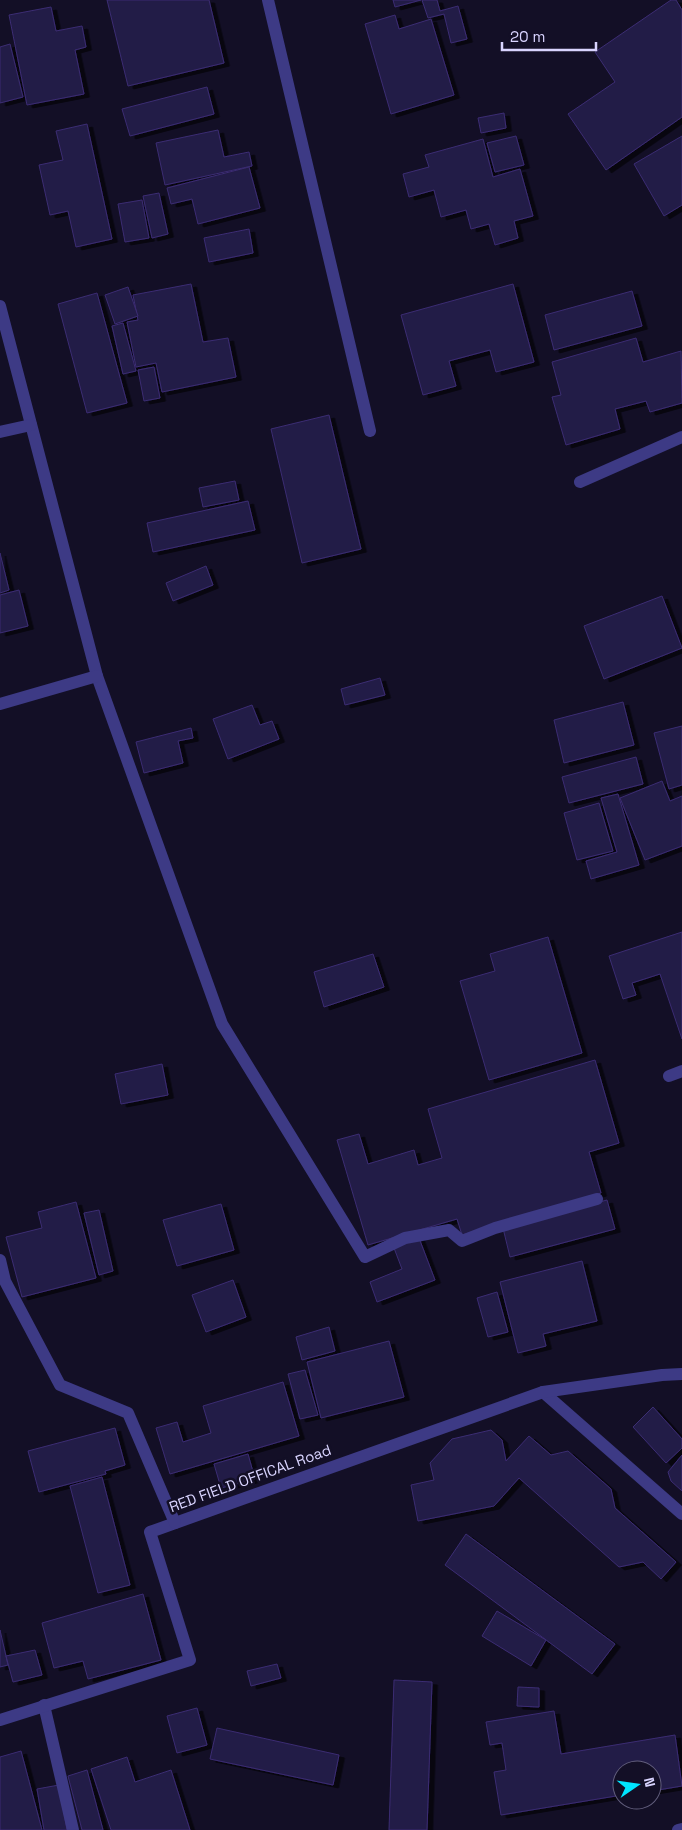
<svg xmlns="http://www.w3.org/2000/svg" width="682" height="1830" viewBox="0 0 682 1830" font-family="'Space Grotesk',sans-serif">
<defs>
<filter id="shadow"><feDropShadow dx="5.5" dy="3" stdDeviation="0" flood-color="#0009"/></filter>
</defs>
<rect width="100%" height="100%" fill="#130f26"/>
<g fill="#241b47" stroke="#3b2d73" filter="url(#shadow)">
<polygon points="107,0 209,0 224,63 128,86"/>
<polygon points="393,0 421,0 395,7"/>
<polygon points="422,0 437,0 440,11 458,6 467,39 451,43 444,14 428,18"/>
<polygon points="671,0 676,0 682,10 682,117 606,170 568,114 615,82 595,52"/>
<polygon points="51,7 56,31 82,26 86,47 75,50 84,94 27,105 9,15"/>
<polygon points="395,15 399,29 431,19 454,95 391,114 365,24"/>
<polygon points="10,44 23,97 0,103 0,47"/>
<polygon points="207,87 214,114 130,136 122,109"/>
<polygon points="504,113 506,128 481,133 478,118"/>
<polygon points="87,124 112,239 76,247 68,211 50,215 39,165 63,160 56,131"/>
<polygon points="218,130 224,157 249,152 252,166 165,185 156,143"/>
<polygon points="516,136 524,165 495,172 487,143"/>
<polygon points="682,136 682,205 664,216 634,164"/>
<polygon points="483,139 493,177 520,169 533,216 514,221 518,238 495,245 489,224 471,229 466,210 441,217 434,190 409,197 403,174 429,167 425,155"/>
<polygon points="249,167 260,208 198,224 192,199 171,204 167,188"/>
<polygon points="159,193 168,234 152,238 143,196"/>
<polygon points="142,200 149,238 125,242 118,204"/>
<polygon points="249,229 253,253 209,262 204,238"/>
<polygon points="191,284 203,342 228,338 236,377 162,392 156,363 136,367 127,322 138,320 133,295"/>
<polygon points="513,284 534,362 496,372 490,350 449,361 456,386 423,395 401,315"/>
<polygon points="128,287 138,316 115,324 105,295"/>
<polygon points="632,291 642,326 554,350 545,315"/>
<polygon points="97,293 127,403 87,413 58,304"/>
<polygon points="123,323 136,371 123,374 112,326"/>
<polygon points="636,338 643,362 681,351 682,403 650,412 646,401 615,409 620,429 566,445 552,397 561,395 552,362"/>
<polygon points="154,367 160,398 144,401 138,370"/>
<polygon points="329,415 361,549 302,563 271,429"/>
<polygon points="235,481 239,500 203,507 199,488"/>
<polygon points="248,501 255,530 153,552 147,523"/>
<polygon points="0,553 9,590 0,593"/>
<polygon points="206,566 213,585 173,601 166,583"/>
<polygon points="19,590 28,626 0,633 0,595"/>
<polygon points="662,596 682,648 604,679 584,626"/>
<polygon points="380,678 385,695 345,705 341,689"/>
<polygon points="623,702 634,745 564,763 554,720"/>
<polygon points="252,705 260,725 272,721 279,739 228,759 213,719"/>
<polygon points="682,726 682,785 669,789 654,733"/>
<polygon points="191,728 193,738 178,741 183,763 144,773 136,742"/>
<polygon points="636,757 643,784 569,803 562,777"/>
<polygon points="662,781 670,801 682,796 682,846 645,860 620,798"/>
<polygon points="618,794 639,865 591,879 586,861 617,852 601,798"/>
<polygon points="599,803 613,851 577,860 564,813"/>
<polygon points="682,932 682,1039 660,974 632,983 636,995 623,999 609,956"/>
<polygon points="548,937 582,1053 489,1080 460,981 495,971 490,954"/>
<polygon points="373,954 384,987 324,1007 314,972"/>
<polygon points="595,1060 619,1143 589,1152 601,1193 462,1235 457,1219 368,1245 337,1140 359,1134 368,1164 414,1150 418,1165 442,1158 428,1109"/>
<polygon points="162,1064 168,1095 121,1104 115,1074"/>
<polygon points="607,1200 615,1229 510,1257 503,1228"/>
<polygon points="76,1202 96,1278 22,1297 6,1237 42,1228 38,1212"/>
<polygon points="221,1204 234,1250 177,1266 163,1220"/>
<polygon points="99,1210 113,1271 99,1275 84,1213"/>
<polygon points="419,1238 435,1280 377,1302 370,1282 402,1269 394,1248"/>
<polygon points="582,1261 597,1321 543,1334 546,1346 518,1353 500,1282"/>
<polygon points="233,1280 246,1317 206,1332 192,1295"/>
<polygon points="497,1292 508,1332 488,1337 477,1298"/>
<polygon points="329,1327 335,1351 302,1360 296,1337"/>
<polygon points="389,1341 404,1397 321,1418 307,1362"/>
<polygon points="305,1370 318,1415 300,1419 288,1374"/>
<polygon points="283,1382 299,1436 170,1474 156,1428 177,1422 183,1442 211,1433 203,1406"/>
<polygon points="653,1407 682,1439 682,1448 666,1463 633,1427"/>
<polygon points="115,1428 125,1465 105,1471 106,1474 39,1492 28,1451"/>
<polygon points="491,1430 502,1440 506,1461 529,1436 551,1455 568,1451 611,1489 615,1508 676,1562 661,1579 643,1562 619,1567 519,1478 494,1506 418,1521 411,1485 434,1480 430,1463 452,1439"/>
<polygon points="248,1454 255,1479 221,1488 214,1464"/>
<polygon points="682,1455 682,1491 671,1481 668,1472"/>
<polygon points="102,1477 130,1585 98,1593 70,1486"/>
<polygon points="466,1534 615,1644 592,1674 445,1565"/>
<polygon points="143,1594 161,1660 88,1679 83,1661 54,1668 42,1623"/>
<polygon points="497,1611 546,1640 531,1666 482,1636"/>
<polygon points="0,1630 8,1665 0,1667"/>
<polygon points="35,1650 42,1675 13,1682 6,1656"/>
<polygon points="277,1664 281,1678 251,1686 247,1671"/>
<polygon points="394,1680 432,1682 427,1830 389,1830"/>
<polygon points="518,1687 539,1688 539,1707 517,1706"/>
<polygon points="197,1708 207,1745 177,1753 167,1716"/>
<polygon points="554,1711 561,1754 675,1735 682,1786 652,1791 652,1770 622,1770 622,1795 501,1815 494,1772 506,1770 502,1743 490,1745 486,1722"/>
<polygon points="217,1728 339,1755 333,1785 210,1759"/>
<polygon points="21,1751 42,1830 0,1830 0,1757"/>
<polygon points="127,1757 135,1782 171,1770 190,1830 111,1830 91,1769"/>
<polygon points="87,1770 103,1830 82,1830 68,1776"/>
<polygon points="59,1785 67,1830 44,1830 37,1789"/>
</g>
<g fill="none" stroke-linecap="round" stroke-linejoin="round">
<g stroke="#3d3a85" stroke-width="12">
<polyline points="580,482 682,437"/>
<polyline points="543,1392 682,1514"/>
<polyline points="44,1705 73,1830"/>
<polyline points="0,1720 190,1660 150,1532 543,1392 662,1375 682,1374"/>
</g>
<g stroke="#3d3a85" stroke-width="12">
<polyline points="268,0 370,431"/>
<polyline points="0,306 97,676 222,1024 365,1257 405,1238 449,1230 462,1241 495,1228 597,1199"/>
<polyline points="0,432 31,425"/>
<polyline points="0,704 97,676"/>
<polyline points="669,1076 682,1071"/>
<polyline points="0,1260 5,1281 60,1385 128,1413 175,1523"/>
<polyline points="678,1830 682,1829"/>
</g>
</g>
<g text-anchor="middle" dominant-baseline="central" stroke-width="5" stroke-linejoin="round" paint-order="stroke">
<g font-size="15" fill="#d9d4ff" stroke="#130f26">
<text transform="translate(250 1478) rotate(-20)">RED FIELD OFFICAL Road</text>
</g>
</g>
<g transform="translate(637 1785) rotate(77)"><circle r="24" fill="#130f26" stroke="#625e7d"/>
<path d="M0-4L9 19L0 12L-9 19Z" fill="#00e5ff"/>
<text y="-8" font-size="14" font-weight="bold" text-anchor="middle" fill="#d9d4ff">N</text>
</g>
<path d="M502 42v8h94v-8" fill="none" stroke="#d9d4ff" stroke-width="2.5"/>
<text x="510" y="42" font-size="15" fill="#d9d4ff" stroke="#130f26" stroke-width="4" paint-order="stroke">20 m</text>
</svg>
